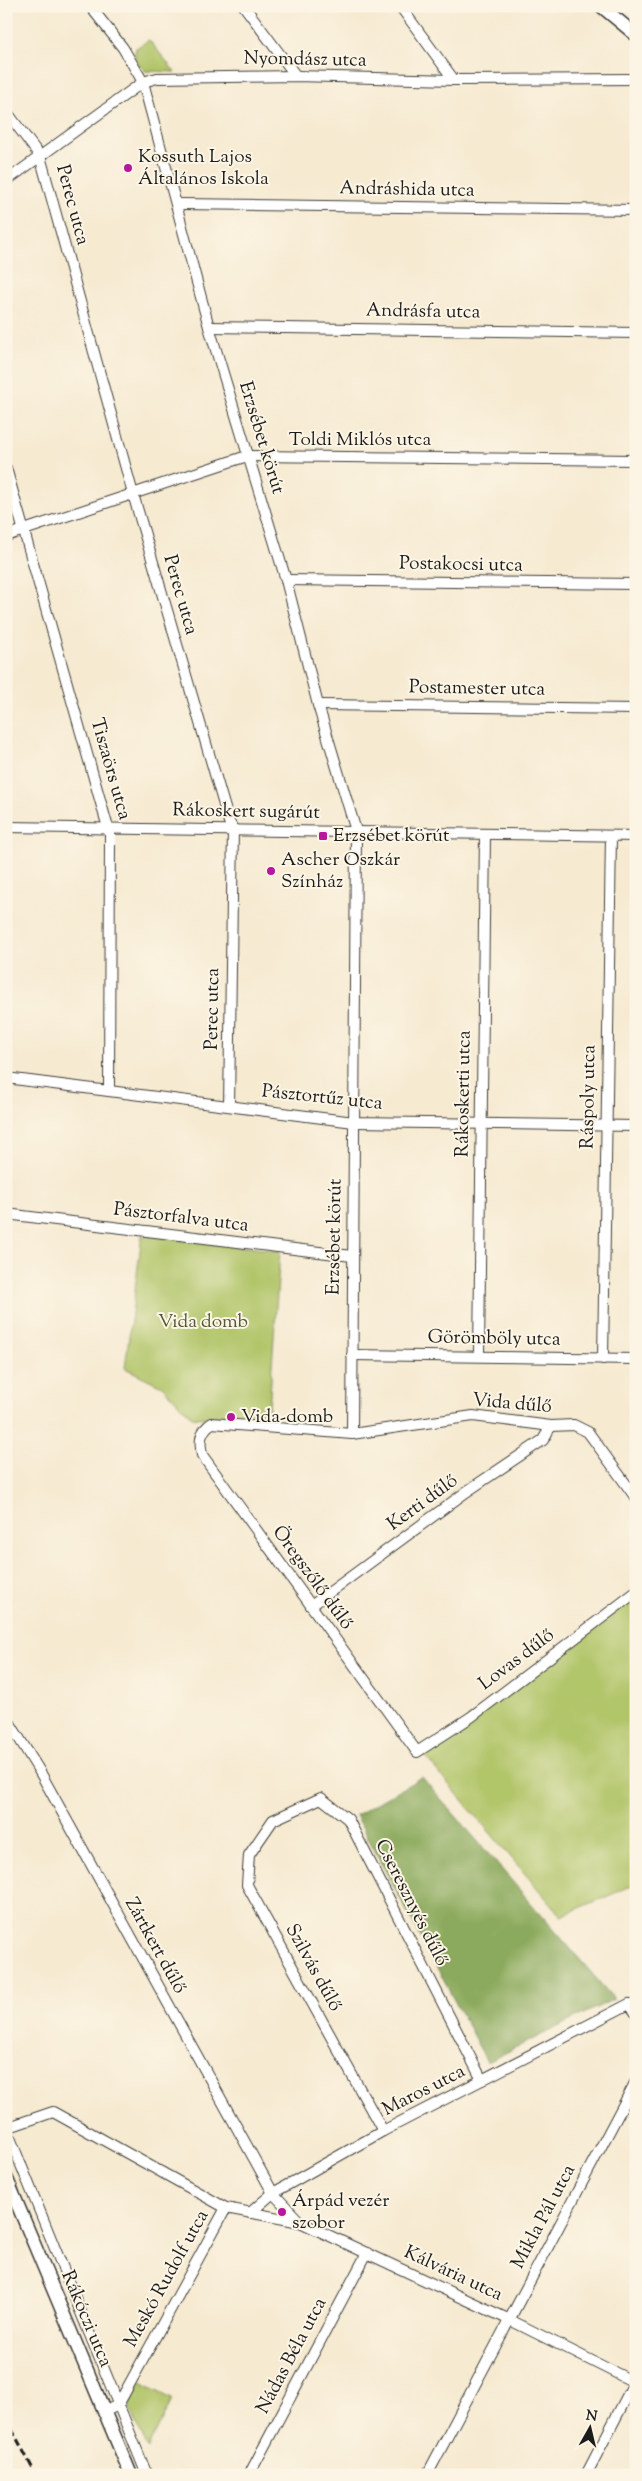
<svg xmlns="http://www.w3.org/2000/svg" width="642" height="2481" viewBox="0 0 642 2481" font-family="'Sorts Mill Goudy',serif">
<rect width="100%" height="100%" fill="#fcf5e5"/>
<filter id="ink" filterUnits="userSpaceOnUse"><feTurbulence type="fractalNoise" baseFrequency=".02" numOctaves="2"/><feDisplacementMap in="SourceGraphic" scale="10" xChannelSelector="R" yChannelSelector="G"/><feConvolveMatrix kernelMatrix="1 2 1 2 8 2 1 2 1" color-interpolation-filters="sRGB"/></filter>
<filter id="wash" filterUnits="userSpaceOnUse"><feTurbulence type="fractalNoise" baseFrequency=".0096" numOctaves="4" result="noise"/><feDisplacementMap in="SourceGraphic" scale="20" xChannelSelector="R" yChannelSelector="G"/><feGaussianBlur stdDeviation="1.12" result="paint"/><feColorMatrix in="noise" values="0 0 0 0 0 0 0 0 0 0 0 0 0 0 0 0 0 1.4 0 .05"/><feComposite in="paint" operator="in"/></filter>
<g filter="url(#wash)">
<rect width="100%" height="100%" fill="#f6ead1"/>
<g fill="#b1c569" stroke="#667042">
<path d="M149,40L175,72L145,71C139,65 132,58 136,48Z"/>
<polygon points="142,1235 280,1251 268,1423 192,1417 162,1386 125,1368"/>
<polygon points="636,1596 636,1884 561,1916 422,1753"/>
<polygon points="139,2382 172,2399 148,2449 129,2406"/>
</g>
<polygon fill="#8caa5d" stroke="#54633c" points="422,1777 614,1999 487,2062 356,1815"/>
</g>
<g filter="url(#ink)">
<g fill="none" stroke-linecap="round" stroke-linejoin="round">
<defs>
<g id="minor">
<polyline points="90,6 123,48 143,82 209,327 286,580 318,705 356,831 352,1434"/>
<polyline points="244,6 296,76"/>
<polyline points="400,6 454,80"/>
<polyline points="6,111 40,156 133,494 229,822 233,829 229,1106"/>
<polyline points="6,181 143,82 157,78 296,76 454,80 636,79"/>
<polyline points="178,204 636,210"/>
<polyline points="209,327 636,333"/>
<polyline points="6,468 110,835 109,1090"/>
<polyline points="6,536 247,456 636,460"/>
<polyline points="286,580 636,584"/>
<polyline points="318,705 636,709"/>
<polyline points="6,827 636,836"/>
<polyline points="6,1078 354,1122 636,1126"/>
<polyline points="6,1214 352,1256"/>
<polyline points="352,1355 636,1359"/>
<polyline points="479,1355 485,834"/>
<polyline points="603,1359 611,836"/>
<path d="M636,1498L588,1432L574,1425L551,1426L473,1416L352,1434L212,1423C200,1431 199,1441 202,1455L417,1752L471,1717L636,1592"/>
<polyline points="311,1606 466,1492 543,1440 551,1426"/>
<polyline points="6,1717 40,1772 273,2193 300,2222"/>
<polyline points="6,2128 53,2112 226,2208 300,2222 510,2320 636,2383"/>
<polyline points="6,2128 147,2475"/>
<polyline points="383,2131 247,1885 249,1855 273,1820 321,1798 348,1819 482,2080"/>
<polyline points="250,2213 273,2193 383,2131 629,2004 636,2013"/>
<polyline points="104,2412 118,2405 226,2208"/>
<polyline points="249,2475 367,2253"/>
<polyline points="427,2475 636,2081"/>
<polyline points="586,2475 636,2379"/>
</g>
<g id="major">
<polyline points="601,6 636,35"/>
<polyline points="6,2177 131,2475"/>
</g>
</defs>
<use href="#minor" stroke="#3d3b37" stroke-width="12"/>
<use href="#major" stroke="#3d3b37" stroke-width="15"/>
<use href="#minor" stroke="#fff" stroke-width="10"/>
<use href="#major" stroke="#fff" stroke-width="12"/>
<polyline stroke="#1c1c1c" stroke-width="3" stroke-dasharray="8 4" stroke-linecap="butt" points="6,2418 36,2475"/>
</g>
</g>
<g fill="#b5179e" stroke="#fcf5e5" stroke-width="2">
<circle cx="128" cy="168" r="5"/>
<rect x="318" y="831" width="10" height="10" rx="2.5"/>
<circle cx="271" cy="871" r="5"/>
<circle cx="231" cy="1417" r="5"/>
<circle cx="282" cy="2212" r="5"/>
</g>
<g text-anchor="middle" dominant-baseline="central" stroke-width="4" stroke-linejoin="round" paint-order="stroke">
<g font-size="19" fill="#1c1c1c" stroke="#fcf5e5">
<text transform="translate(305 60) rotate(1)">Nyomdász utca</text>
<text transform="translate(407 190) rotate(1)">Andráshida utca</text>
<text transform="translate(72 205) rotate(75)">Perec utca</text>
<text transform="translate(423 312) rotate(1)">Andrásfa utca</text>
<text transform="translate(261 438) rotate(73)">Erzsébet körút</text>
<text x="360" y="440">Toldi Miklós utca</text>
<text transform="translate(461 565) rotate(1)">Postakocsi utca</text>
<text transform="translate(180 595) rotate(74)">Perec utca</text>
<text transform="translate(477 689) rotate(1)">Postamester utca</text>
<text transform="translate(110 769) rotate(74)">Tiszaörs utca</text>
<text transform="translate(246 812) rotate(1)">Rákoskert sugárút</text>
<text transform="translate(213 1009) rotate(-89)">Perec utca</text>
<text transform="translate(464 1094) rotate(-89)">Rákoskerti utca</text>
<text transform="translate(589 1097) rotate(-89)">Ráspoly utca</text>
<text transform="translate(322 1098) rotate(6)">Pásztortűz utca</text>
<text transform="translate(181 1218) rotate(7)">Pásztorfalva utca</text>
<text transform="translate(335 1237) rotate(-89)">Erzsébet körút</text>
<text transform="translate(494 1339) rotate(1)">Görömböly utca</text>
<text transform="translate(512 1404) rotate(5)">Vida dűlő</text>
<text transform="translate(423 1503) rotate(-36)">Kerti dűlő</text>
<text transform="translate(312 1578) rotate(54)">Öregszőlő dűlő</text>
<text transform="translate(517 1660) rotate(-37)">Lovas dűlő</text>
<text transform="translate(411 1903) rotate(63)">Cseresznyés dűlő</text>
<text transform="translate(155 1946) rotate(61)">Zártkert dűlő</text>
<text transform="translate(313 1968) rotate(61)">Szilvás dűlő</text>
<text transform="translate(424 2091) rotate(-27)">Maros utca</text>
<text transform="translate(544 2217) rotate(-62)">Mikla Pál utca</text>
<text transform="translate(453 2274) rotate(25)">Kálvária utca</text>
<text transform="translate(167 2279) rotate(-61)">Meskó Rudolf utca</text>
<text transform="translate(86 2319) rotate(67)">Rákóczi utca</text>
<text transform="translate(292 2356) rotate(-62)">Nádas Béla utca</text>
</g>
<g font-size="19" fill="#1c1c1c" stroke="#fcf5e5" text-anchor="start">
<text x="138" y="157">Kossuth Lajos<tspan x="138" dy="22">Általános Iskola</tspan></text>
<text x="333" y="836">Erzsébet körút</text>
<text x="281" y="860">Ascher Oszkár<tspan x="281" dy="22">Színház</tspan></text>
<text x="241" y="1417">Vida-domb</text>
<text x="292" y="2201">Árpád vezér<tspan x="292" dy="22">szobor</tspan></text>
</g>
<g font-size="19" fill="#505737" stroke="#fcf5e5">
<text x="203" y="1322">Vida domb</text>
</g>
</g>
<rect width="642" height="2481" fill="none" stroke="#fcf5e5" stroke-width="25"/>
<g transform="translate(590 2428) rotate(8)" stroke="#fcf5e5" stroke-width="4" paint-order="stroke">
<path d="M0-4L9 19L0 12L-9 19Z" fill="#1c1c1c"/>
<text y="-8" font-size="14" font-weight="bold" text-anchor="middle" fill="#1c1c1c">N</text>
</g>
</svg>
